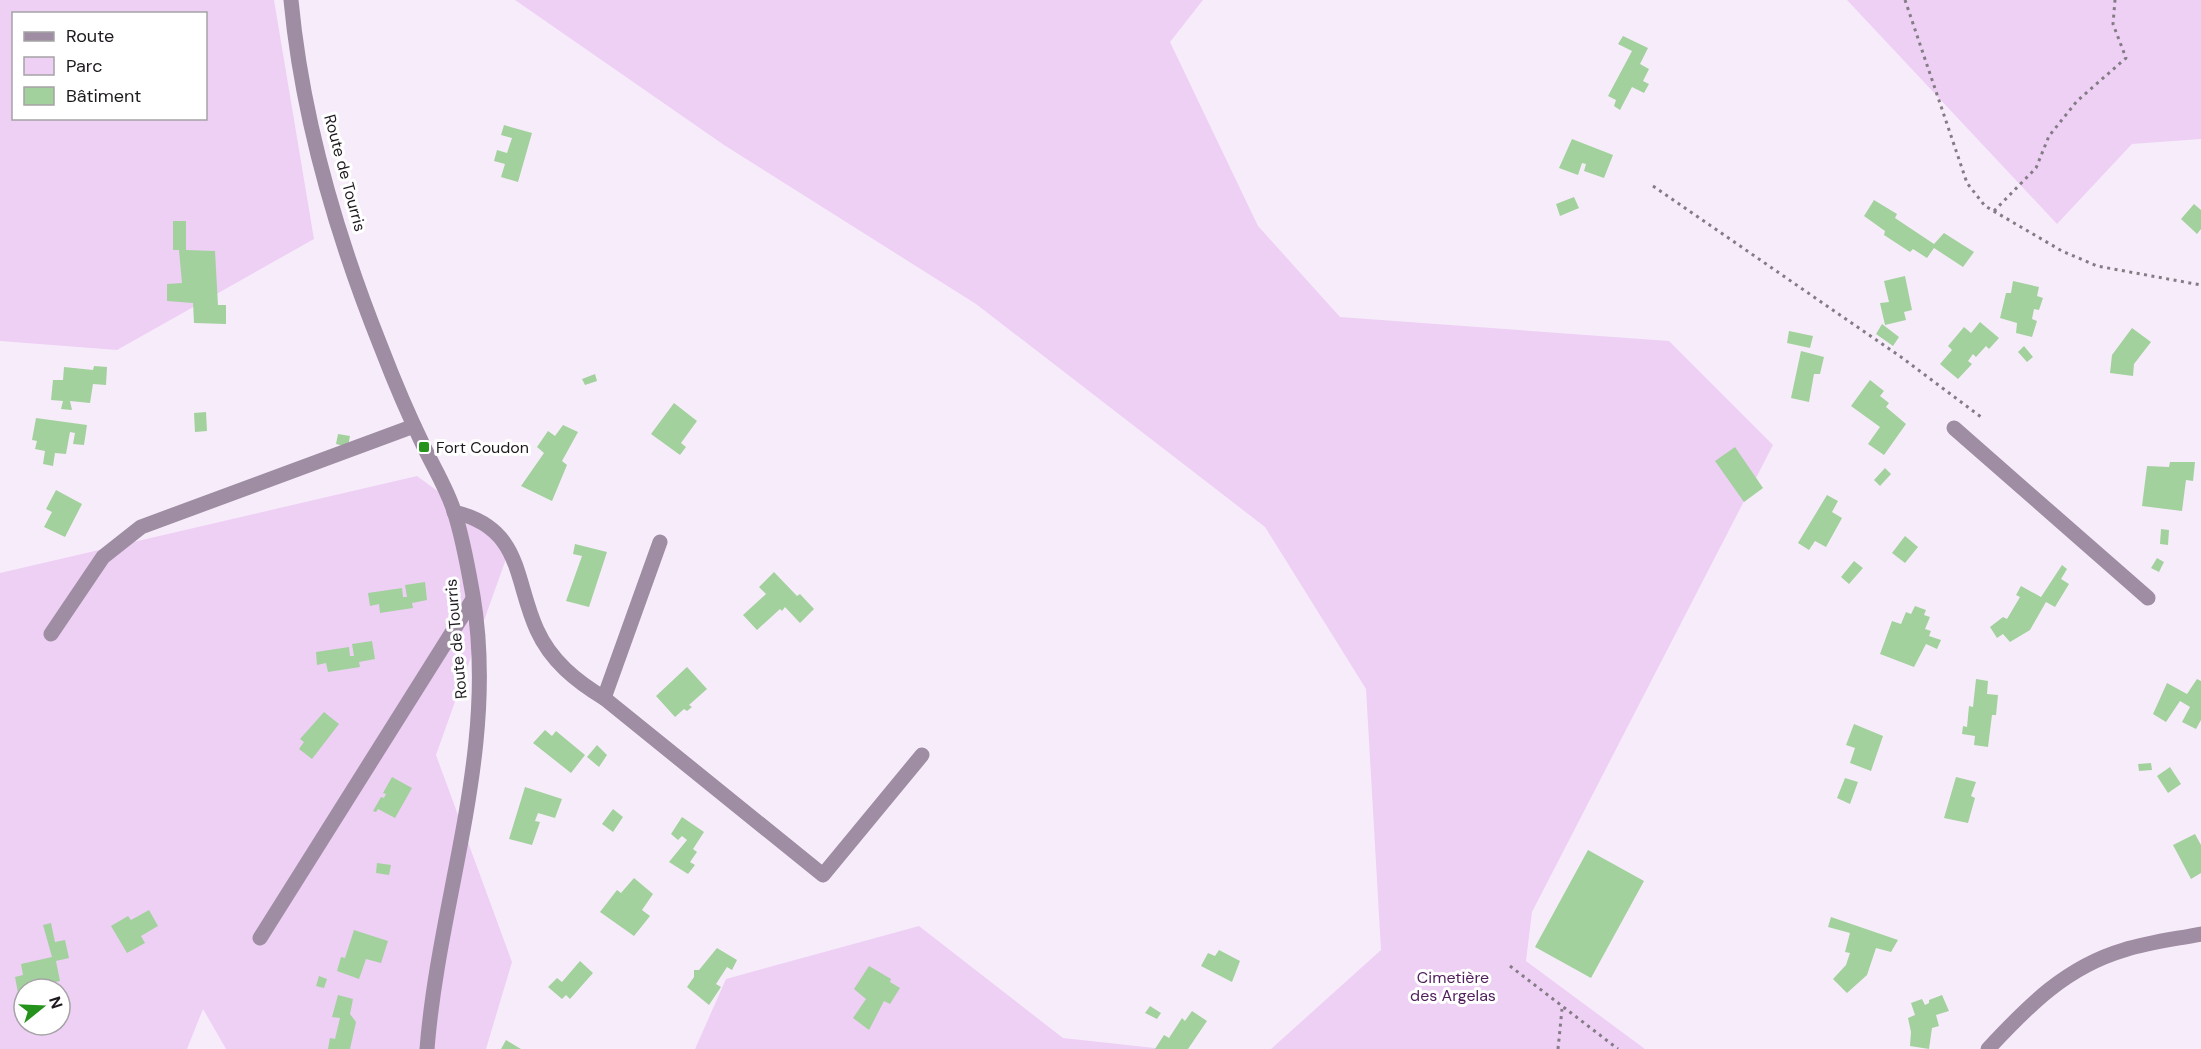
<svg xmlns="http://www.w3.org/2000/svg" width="2201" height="1049" viewBox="0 0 2201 1049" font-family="'DM Sans',sans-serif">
<rect width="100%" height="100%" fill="#f7edfa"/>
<g fill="#eed0f5" fill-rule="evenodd">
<path d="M0,0H274L314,239L117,350L0,341ZM14,14H206V118H14Z"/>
<polygon points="515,0 1203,0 1170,42 1258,226 1340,317 1669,341 1773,445 1532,912 1526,961 1645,1049 1271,1049 1381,950 1366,689 1265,527 976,304 724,145"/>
<polygon points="1847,0 2201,0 2201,139 2132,144 2057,224"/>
<path d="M417,476L511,545L436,755L512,962L486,1049H226L203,1009L187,1049H0V573ZM24,989H60V1025H24Z"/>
<polygon points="919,926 1063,1038 1164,1049 695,1049 726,979"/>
</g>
<g fill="#a2d19d">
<polygon points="1623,36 1648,48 1640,64 1649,69 1643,81 1649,84 1644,93 1632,87 1620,110 1614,106 1616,100 1608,96 1632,51 1618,44"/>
<polygon points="504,125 532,133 518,182 501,177 505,164 494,161 497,150 507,153 512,138 501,135"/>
<polygon points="1572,139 1613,155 1604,178 1584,171 1586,164 1582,163 1578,175 1559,168"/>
<polygon points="1574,197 1579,208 1560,216 1556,204"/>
<polygon points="1874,200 1897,214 1895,218 1934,244 1944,233 1974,252 1963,267 1934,248 1927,258 1913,249 1910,252 1884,235 1885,231 1864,216"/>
<polygon points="2194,204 2201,210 2201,229 2197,234 2181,219"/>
<polygon points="173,221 186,221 186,250 215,251 218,305 226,305 226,324 194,323 193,303 167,301 167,284 182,283 179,250 173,250"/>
<polygon points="1905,276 1912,310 1904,312 1906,320 1885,325 1880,303 1889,302 1884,281"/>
<polygon points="2013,281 2039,287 2037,296 2043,298 2039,310 2034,309 2032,319 2037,321 2032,337 2016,333 2017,323 2000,318 2006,293 2011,293"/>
<polygon points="1980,322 1999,338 1989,349 1986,346 1976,357 1973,354 1968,361 1972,364 1958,379 1940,364 1952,350 1948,346 1964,327 1971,333"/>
<polygon points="1882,324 1899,337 1893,346 1876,334"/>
<polygon points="2132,328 2151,342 2134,364 2133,376 2110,373 2112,355"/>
<polygon points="1789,331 1813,336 1810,348 1787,343"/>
<polygon points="2024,346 2033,357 2027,362 2018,352"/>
<polygon points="1801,351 1824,357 1820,374 1814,374 1809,402 1791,398"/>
<polygon points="94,366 107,367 106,385 93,384 90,403 70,401 72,410 61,409 63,401 51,400 53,380 63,380 64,367 93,370"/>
<polygon points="595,374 597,381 585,385 582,379"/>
<polygon points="1870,380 1884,391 1880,396 1889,403 1886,407 1906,424 1884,455 1868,444 1880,427 1851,406"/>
<polygon points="674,403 697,421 681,443 686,447 680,455 651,434"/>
<polygon points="206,412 207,431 195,432 194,413"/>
<polygon points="36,418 87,425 84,445 73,444 75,433 70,432 66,454 55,453 53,466 43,464 45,451 35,449 37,441 32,440"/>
<polygon points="563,425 578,432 562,461 567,465 552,501 521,486 544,453 537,447 548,431 555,436"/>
<polygon points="338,434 350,436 348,447 336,444"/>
<polygon points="1735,447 1763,488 1744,502 1715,461"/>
<polygon points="2170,462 2195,462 2193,481 2186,480 2182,511 2142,506 2147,466 2169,467"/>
<polygon points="1885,468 1891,474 1880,486 1874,480"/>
<polygon points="56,490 82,504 65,537 44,527 52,512 46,509"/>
<polygon points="1827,495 1838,501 1832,512 1842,518 1826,547 1815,541 1809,550 1798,543"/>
<polygon points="2161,529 2169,530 2168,545 2160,544"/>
<polygon points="1905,536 1918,547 1905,563 1892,553"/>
<polygon points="575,544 607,552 589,607 566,601 582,556 573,554"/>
<polygon points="2157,558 2164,562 2159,572 2151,568"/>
<polygon points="1854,561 1863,568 1849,584 1841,577"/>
<polygon points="2062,565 2067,569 2061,579 2069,584 2055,607 2046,602 2030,630 2010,642 2003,634 1997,638 1990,627 2003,617 2007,619 2020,597 2016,595 2021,586 2041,597"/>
<polygon points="774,572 797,596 800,594 814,609 800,623 785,607 782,611 780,609 757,630 743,615 766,594 759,587"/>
<polygon points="425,582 427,600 412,603 413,608 380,613 379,604 370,606 368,593 402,588 403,597 407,597 405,585"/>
<polygon points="1915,606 1926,610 1924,615 1930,617 1925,629 1931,631 1929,636 1941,640 1937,649 1926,644 1914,667 1880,654 1892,621 1901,624 1906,612 1911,614"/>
<polygon points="372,641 375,659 359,662 360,667 328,672 326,663 317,665 316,652 349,647 350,656 354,656 352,644"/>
<polygon points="687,667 707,689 689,705 692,707 687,711 684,709 675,717 656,696"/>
<polygon points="1976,679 1988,681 1987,694 1998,695 1996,715 1992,715 1988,747 1974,745 1975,736 1962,734 1963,726 1967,727 1969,706 1973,707"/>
<polygon points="2197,679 2201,681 2201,720 2196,729 2182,722 2190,707 2180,701 2166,722 2153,714 2167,683 2187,694"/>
<polygon points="324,712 339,724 312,759 299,749 304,742 300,739"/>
<polygon points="1854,724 1883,736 1871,771 1850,763 1855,748 1846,745"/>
<polygon points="545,730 552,736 556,731 585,755 571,773 533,743"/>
<polygon points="597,745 607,755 599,767 587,757"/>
<polygon points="2151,763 2152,770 2139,771 2138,764"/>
<polygon points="2170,767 2181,784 2168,793 2157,776"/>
<polygon points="392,777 412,788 395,818 378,809 376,812 373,811 381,797 384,798 386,794 383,793"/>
<polygon points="1956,777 1976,782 1971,796 1975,798 1968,823 1944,818"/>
<polygon points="1845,778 1858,782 1850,804 1837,798"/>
<polygon points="525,787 562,799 555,818 538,813 535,821 540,822 532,845 509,839"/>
<polygon points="613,809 623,817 613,832 602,824"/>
<polygon points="682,817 704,832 693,849 697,852 690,862 695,865 688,874 669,862 687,840 682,836 678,840 671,834"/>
<polygon points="2195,834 2201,845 2201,873 2191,879 2173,845"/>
<polygon points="1588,850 1644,881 1591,978 1535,947"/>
<polygon points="377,863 391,865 389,875 376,873"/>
<polygon points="634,878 653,894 642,910 650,916 634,936 600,912 617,890 621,893"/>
<polygon points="149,910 158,926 141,936 145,943 127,953 111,926 128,916 131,920"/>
<polygon points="1831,917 1898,940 1891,952 1876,948 1867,975 1847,993 1833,979 1846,965 1850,953 1845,952 1850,933 1828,927"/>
<polygon points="51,923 55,942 65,940 69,958 56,961 60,981 24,989 24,992 18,993 15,977 23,975 21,964 52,957 43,925"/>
<polygon points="354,930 388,941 381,963 366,959 359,979 337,971 341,957 345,958"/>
<polygon points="717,948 737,960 732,970 727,967 716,984 721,987 709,1005 687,987 694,977 694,970 699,970"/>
<polygon points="1219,950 1240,961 1232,982 1201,966 1208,953 1215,956"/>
<polygon points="580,961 593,973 570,999 566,995 562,999 548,987 557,978 562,982"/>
<polygon points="869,966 891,979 890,982 900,988 890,1004 884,1001 869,1030 853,1018 866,999 854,989"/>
<polygon points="319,976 327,979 324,988 316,986"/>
<polygon points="338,995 353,999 350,1014 356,1022 350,1049 328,1049 330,1038 335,1039 340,1018 332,1017"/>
<polygon points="1942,995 1949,1011 1936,1015 1939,1026 1932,1028 1929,1049 1910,1046 1911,1032 1908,1018 1915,1015 1911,1003 1922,999 1925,1005 1929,1003 1929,1000"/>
<polygon points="1150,1006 1161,1013 1157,1019 1145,1013"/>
<polygon points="1192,1011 1207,1021 1188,1049 1155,1049 1164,1035 1169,1038 1182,1018 1185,1021"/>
<polygon points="506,1040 521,1049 501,1049"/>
</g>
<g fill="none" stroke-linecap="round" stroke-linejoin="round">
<g stroke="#837c85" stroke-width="3" stroke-dasharray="3 4.5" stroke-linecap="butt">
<polyline points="1905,0 1967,183 1985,206 2062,251 2097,266 2201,285"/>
<polyline points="1653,186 1901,357 1981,417"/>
<polyline points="1994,211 2036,168 2049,136 2077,101 2126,58 2113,24 2115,0"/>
<polyline points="1510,966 1618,1049"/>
<polyline points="1558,1049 1562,1009"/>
</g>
<g stroke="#9f8da3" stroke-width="15">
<path d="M291,0C302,118 337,237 381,347C394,381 408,414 424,447C434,468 447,489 454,511C463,538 468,568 473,596C499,750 439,897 427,1049"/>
<polyline points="1954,428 2148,598"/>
<path d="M454,512C523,528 514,580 537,630C551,661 576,681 604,698L660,542"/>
<polyline points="51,634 103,557 141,527 414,426"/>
<polyline points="604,698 823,875 922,755"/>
<polyline points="260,938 473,599"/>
<path d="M1988,1049C2028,1006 2066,967 2124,950C2149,942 2176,939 2201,934"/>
</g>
</g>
<rect fill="#25931b" stroke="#fff" stroke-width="2" x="418" y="441" width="12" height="12" rx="3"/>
<g text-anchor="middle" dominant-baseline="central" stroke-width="6" stroke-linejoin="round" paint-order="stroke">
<g font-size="16" fill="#1d191e" stroke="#fff">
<text transform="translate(345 173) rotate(75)">Route de Tourris</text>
<text transform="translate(456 639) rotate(-95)">Route de Tourris</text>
</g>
<g font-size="16" fill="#1d191e" stroke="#fff" text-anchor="start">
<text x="436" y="447">Fort Coudon</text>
</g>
<g font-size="16" fill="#511e5d" stroke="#fff">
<text x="1453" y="977">Cimetière<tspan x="1453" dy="18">des Argelas</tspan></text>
</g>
</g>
<rect x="12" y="12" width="195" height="108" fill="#ffffff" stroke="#a5a3a5" stroke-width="1.5"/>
<rect x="24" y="32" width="30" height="9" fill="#9f8da3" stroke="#a5a3a5" stroke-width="1.5"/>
<text x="66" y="42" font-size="18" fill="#1d191e">Route</text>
<rect x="24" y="57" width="30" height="18" fill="#eed0f5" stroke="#a5a3a5" stroke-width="1.5"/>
<text x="66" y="72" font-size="18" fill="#1d191e">Parc</text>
<rect x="24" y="87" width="30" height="18" fill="#a2d19d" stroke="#a5a3a5" stroke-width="1.5"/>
<text x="66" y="102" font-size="18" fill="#1d191e">Bâtiment</text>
<g transform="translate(42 1007) rotate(72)"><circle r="28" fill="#ffffff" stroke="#a5a3a5" stroke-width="1.5"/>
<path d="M0-4.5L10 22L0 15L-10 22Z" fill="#25931b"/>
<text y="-9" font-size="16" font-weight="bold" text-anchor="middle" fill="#1d191e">N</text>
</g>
</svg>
